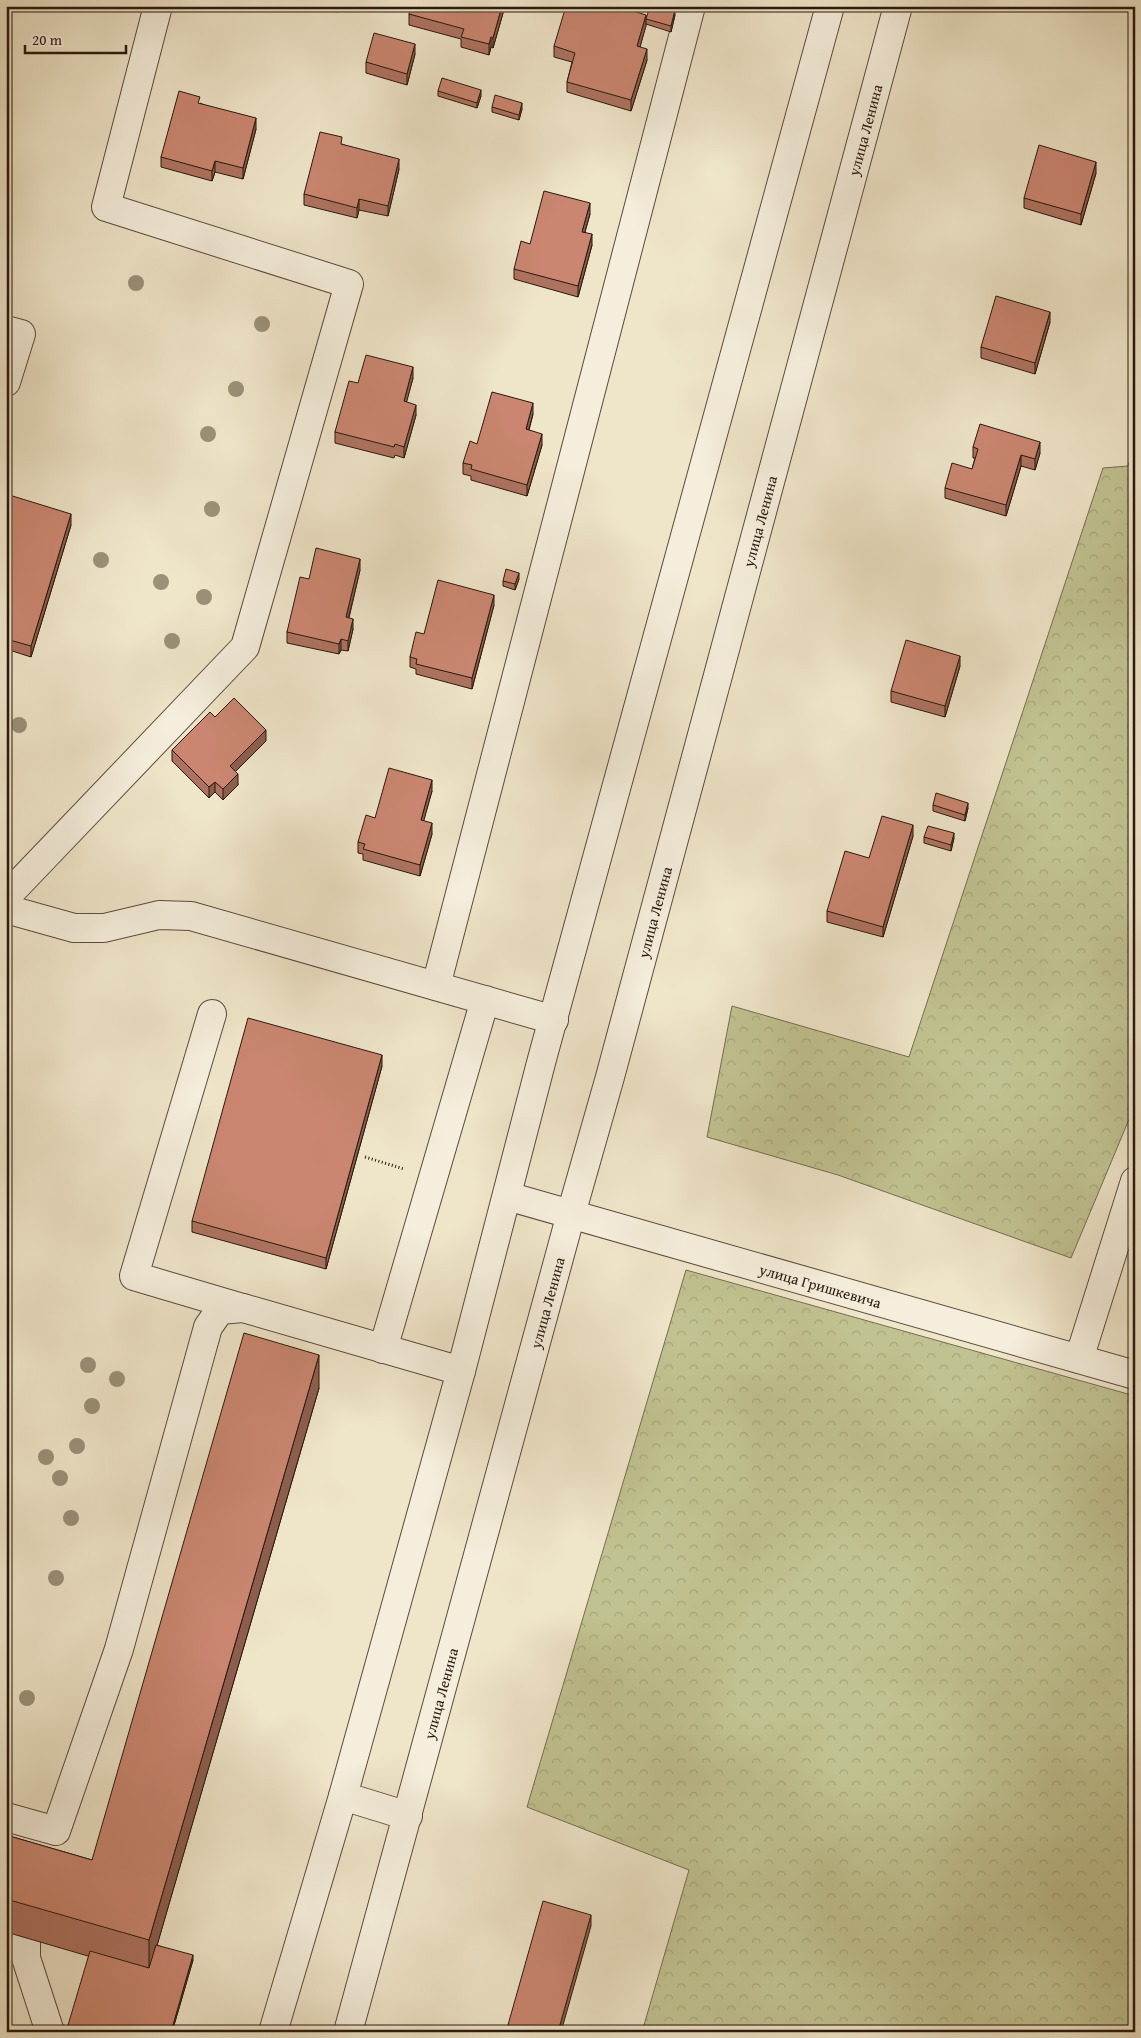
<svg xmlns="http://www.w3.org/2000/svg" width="1141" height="2038" viewBox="0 0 1141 2038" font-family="'Gentium Book Plus',serif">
<defs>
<pattern id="forest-crowns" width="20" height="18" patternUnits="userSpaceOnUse" patternTransform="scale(1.25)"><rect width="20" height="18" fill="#c1c291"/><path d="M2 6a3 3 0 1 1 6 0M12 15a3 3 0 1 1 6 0" fill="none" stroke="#a6a67c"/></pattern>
</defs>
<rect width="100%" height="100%" fill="#efe5c9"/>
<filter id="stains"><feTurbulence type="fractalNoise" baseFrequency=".004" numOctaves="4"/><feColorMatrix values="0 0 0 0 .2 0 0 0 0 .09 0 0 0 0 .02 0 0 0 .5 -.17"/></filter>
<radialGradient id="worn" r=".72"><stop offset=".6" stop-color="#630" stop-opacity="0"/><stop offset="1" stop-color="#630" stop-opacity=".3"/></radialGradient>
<g fill="url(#forest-crowns)" stroke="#746d4f">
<polygon points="1135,441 1135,1105 1071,1258 838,1175 707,1137 732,1006 909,1057 1103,468 1128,466"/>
<polygon points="686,1270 1135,1396 1135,2032 642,2032 689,1870 527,1807"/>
</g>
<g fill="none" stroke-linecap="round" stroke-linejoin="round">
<defs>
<g id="minor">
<polyline points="6,330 21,334 6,382"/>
<polyline points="6,897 245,647 349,284 106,207 158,6"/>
<polyline points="6,909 74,928 104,928 159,915 191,916 554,1020"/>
<polyline points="436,986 691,6"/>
<polyline points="212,1014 134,1276 242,1308"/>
<path id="s1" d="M507,1196L1135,1375"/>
<polyline points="383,1349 485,1000"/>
<polyline points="1079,1359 1135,1181"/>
<polyline points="343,1796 408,1816"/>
<polyline points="6,1817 56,1831 119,1649 208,1327 220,1310 243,1308 461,1371"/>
<polyline points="26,1938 26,1958 50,2032"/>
<polyline points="273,2032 343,1796 461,1371 542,1059 830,6"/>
<path id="s2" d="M348,2032L571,1214L610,1077L898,6"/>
</g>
</defs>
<use href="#minor" stroke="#5a4b3c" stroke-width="30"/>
<polyline stroke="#28180d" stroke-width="3" stroke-dasharray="1 2.5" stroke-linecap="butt" points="365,1157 404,1169"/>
<use href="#minor" stroke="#f5eedc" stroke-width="28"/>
</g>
<g fill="#9b9078">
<circle cx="136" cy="283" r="8"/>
<circle cx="262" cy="324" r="8"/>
<circle cx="236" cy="389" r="8"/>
<circle cx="208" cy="434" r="8"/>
<circle cx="212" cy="509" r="8"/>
<circle cx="101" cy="560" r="8"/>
<circle cx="161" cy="582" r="8"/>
<circle cx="204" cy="597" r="8"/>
<circle cx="172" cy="641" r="8"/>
<circle cx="19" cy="725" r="8"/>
<circle cx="88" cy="1365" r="8"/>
<circle cx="117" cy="1379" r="8"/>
<circle cx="92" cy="1406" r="8"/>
<circle cx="77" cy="1446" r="8"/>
<circle cx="46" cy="1457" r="8"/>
<circle cx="60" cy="1478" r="8"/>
<circle cx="71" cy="1518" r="8"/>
<circle cx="56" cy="1578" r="8"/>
<circle cx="27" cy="1698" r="8"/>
</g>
<g fill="#ae7360" stroke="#28180d">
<polygon points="317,6 339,6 338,12"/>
<polygon points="505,6 493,48 491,47 489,55 461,47 461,39 409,25 409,14"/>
<polygon points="675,15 671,32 646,24 640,47 647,60 631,111 567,92 567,82 572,62 554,57 554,46 646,18"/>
<polygon points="415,54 407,85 366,73 366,62"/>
<polygon points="438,91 481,96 477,108 438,96"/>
<polygon points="200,103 256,129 243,179 215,172 212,181 161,167 161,157"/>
<polygon points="492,107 522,109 519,120 492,112"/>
<polygon points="342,144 399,169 388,216 359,210 357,218 304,205 304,194"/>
<polygon points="1096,173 1081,225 1024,208 1024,198"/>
<polygon points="590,214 585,232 592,245 578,297 514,279 514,269 530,244"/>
<polygon points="1050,322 1035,374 981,358 981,347"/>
<polygon points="413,378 406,402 416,415 404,458 395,455 394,458 335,443 335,432 358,383"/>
<polygon points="533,414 529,430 542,445 527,496 471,480 471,476 463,474 463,463 477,444"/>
<polygon points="973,447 1040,453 1035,470 1021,466 1006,516 945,498 945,488 972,469 975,458 973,458"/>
<polygon points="6,494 71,525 31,657 6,649"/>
<polygon points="360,570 349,618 353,629 348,651 341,650 339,654 287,643 287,632 309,579"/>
<polygon points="519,579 515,590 503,586 503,581"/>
<polygon points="494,605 472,689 416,674 416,669 410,667 410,657 424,634"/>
<polygon points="960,666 945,717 891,702 891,691"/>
<polygon points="215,717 266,741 235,771 238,785 223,800 215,792 209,798 172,761 172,750"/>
<polygon points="432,791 423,821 432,834 420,876 363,860 363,854 358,853 358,842 375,818"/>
<polygon points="933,805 968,808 965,821 933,811"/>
<polygon points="913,836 883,937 827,922 827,911 869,858"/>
<polygon points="924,837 954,838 951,851 924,843"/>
<polygon points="382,1066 326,1269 192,1232 192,1221"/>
<polygon points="319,1388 157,1945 193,1960 172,2032 88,1956 6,1932 6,1835 92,1860"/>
</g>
<g fill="#8d5e4e" stroke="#28180d">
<polygon points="502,6 505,6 493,48 493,38"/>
<polygon points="675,10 675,15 671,32 671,26"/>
<polygon points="646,15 646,26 637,57 637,46"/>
<polygon points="491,37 491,47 489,55 489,44"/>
<polygon points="415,44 415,54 407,85 407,74"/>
<polygon points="647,49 647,60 631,111 631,100"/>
<polygon points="481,90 481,96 477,108 477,103"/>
<polygon points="522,103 522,109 519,120 519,115"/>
<polygon points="256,118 256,129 243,179 243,168"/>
<polygon points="399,159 399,169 388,216 388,206"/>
<polygon points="215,161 215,172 212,181 212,171"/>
<polygon points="1096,162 1096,173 1081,225 1081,214"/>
<polygon points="359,199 359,210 357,218 357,208"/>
<polygon points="590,203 590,214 582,242 582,232"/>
<polygon points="592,234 592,245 578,297 578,286"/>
<polygon points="1050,312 1050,322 1035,374 1035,363"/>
<polygon points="413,367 413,378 404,412 404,401"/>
<polygon points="533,403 533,414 526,440 526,429"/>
<polygon points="416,405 416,415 404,458 404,447"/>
<polygon points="542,434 542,445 527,496 527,485"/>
<polygon points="1040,442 1040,453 1035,470 1035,459"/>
<polygon points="1021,455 1021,466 1006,516 1006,505"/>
<polygon points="71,514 71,525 31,657 31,646"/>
<polygon points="360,559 360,570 346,628 346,617"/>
<polygon points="519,573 519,579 515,590 515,584"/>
<polygon points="494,595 494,605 472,689 472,678"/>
<polygon points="353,619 353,629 348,651 348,641"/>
<polygon points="341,639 341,650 339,654 339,644"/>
<polygon points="960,656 960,666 945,717 945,706"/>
<polygon points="266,730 266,741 230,777 230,766"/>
<polygon points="238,774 238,785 223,800 223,789"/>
<polygon points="432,780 432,791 421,831 421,820"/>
<polygon points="215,782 215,792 209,798 209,787"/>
<polygon points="968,803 968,808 965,821 965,815"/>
<polygon points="432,823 432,834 420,876 420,865"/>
<polygon points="913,825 913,836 883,937 883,927"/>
<polygon points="954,833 954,838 951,851 951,845"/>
<polygon points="382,1055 382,1066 326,1269 326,1258"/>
<polygon points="319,1355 319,1388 149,1973 149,1940"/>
<polygon points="591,1915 591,1926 561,2032 558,2032"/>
<polygon points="193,1955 193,1960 172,2032 171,2032"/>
</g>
<g fill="#ca8670" stroke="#28180d">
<polygon points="411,6 502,6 493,38 491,37 489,44 461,37 464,29 409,14"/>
<polygon points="566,6 617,6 646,15 637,46 647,49 631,100 567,82 575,53 554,46"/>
<polygon points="650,6 663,6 675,10 671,26 646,19"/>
<polygon points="374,33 415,44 407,74 366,62"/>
<polygon points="442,78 481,90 477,103 438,91"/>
<polygon points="179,91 200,97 198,103 256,118 243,168 215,161 212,171 161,157"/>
<polygon points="495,95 522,103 519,115 492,107"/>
<polygon points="320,132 342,137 341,144 399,159 388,206 359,199 357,208 304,194"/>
<polygon points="1039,145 1096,162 1081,214 1024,198"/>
<polygon points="544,191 590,203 582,232 592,234 578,286 514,269 521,241 530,244"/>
<polygon points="996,296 1050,312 1035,363 981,347"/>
<polygon points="366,355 413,367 404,401 416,405 404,447 395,444 394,447 335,432 349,381 358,383"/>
<polygon points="492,392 533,403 526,429 542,434 527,485 471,469 472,465 463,463 470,441 477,444"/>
<polygon points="980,424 1040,442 1035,459 1021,455 1006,505 945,488 952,463 972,469 978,449 973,447"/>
<polygon points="6,494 71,514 31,646 6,639"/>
<polygon points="316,548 360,559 346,617 353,619 348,641 341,639 339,644 287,632 300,577 309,579"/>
<polygon points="506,569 519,573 515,584 503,581"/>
<polygon points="438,580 494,595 472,678 416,664 417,659 410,657 416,632 424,634"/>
<polygon points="906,640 960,656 945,706 891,691"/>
<polygon points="234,698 266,730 230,766 238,774 223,789 215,782 209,787 172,750 210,712 215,717"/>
<polygon points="389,768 432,780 421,820 432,823 420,865 363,849 365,844 358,842 366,815 375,818"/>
<polygon points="936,793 968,803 965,815 933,805"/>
<polygon points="882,816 913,825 883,927 827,911 845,851 869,858"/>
<polygon points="928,826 954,833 951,845 924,837"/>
<polygon points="248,1018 382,1055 326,1258 192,1221"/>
<polygon points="244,1333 319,1355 149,1940 6,1899 6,1835 92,1860"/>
<polygon points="543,1901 591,1915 558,2032 506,2032"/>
<polygon points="156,1945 193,1955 171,2032 66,2032 90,1951 149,1968"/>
</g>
<g text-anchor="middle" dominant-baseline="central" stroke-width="4" stroke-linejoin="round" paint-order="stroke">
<g font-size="15" fill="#28180d" stroke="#f5eedc">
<text stroke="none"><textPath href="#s2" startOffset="1971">улица Ленина</textPath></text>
<text stroke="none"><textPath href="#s2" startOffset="1566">улица Ленина</textPath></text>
<text stroke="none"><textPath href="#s2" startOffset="1161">улица Ленина</textPath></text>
<text stroke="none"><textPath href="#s1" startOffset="326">улица Гришкевича</textPath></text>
<text stroke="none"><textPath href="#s2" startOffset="756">улица Ленина</textPath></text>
<text stroke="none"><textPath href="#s2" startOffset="351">улица Ленина</textPath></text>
</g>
</g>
<rect width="1141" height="2038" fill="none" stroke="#efe5c9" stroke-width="25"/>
<rect x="8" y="8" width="1126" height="2023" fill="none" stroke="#28180d" stroke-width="2.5"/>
<rect x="12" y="12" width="1116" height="2013" fill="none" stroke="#28180d"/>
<path d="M25 45v8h101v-8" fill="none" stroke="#28180d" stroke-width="2.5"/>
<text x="32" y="45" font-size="15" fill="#28180d" stroke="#f5eedc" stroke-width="4" paint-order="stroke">20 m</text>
<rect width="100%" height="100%" filter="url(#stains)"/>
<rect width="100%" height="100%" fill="url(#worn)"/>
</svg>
